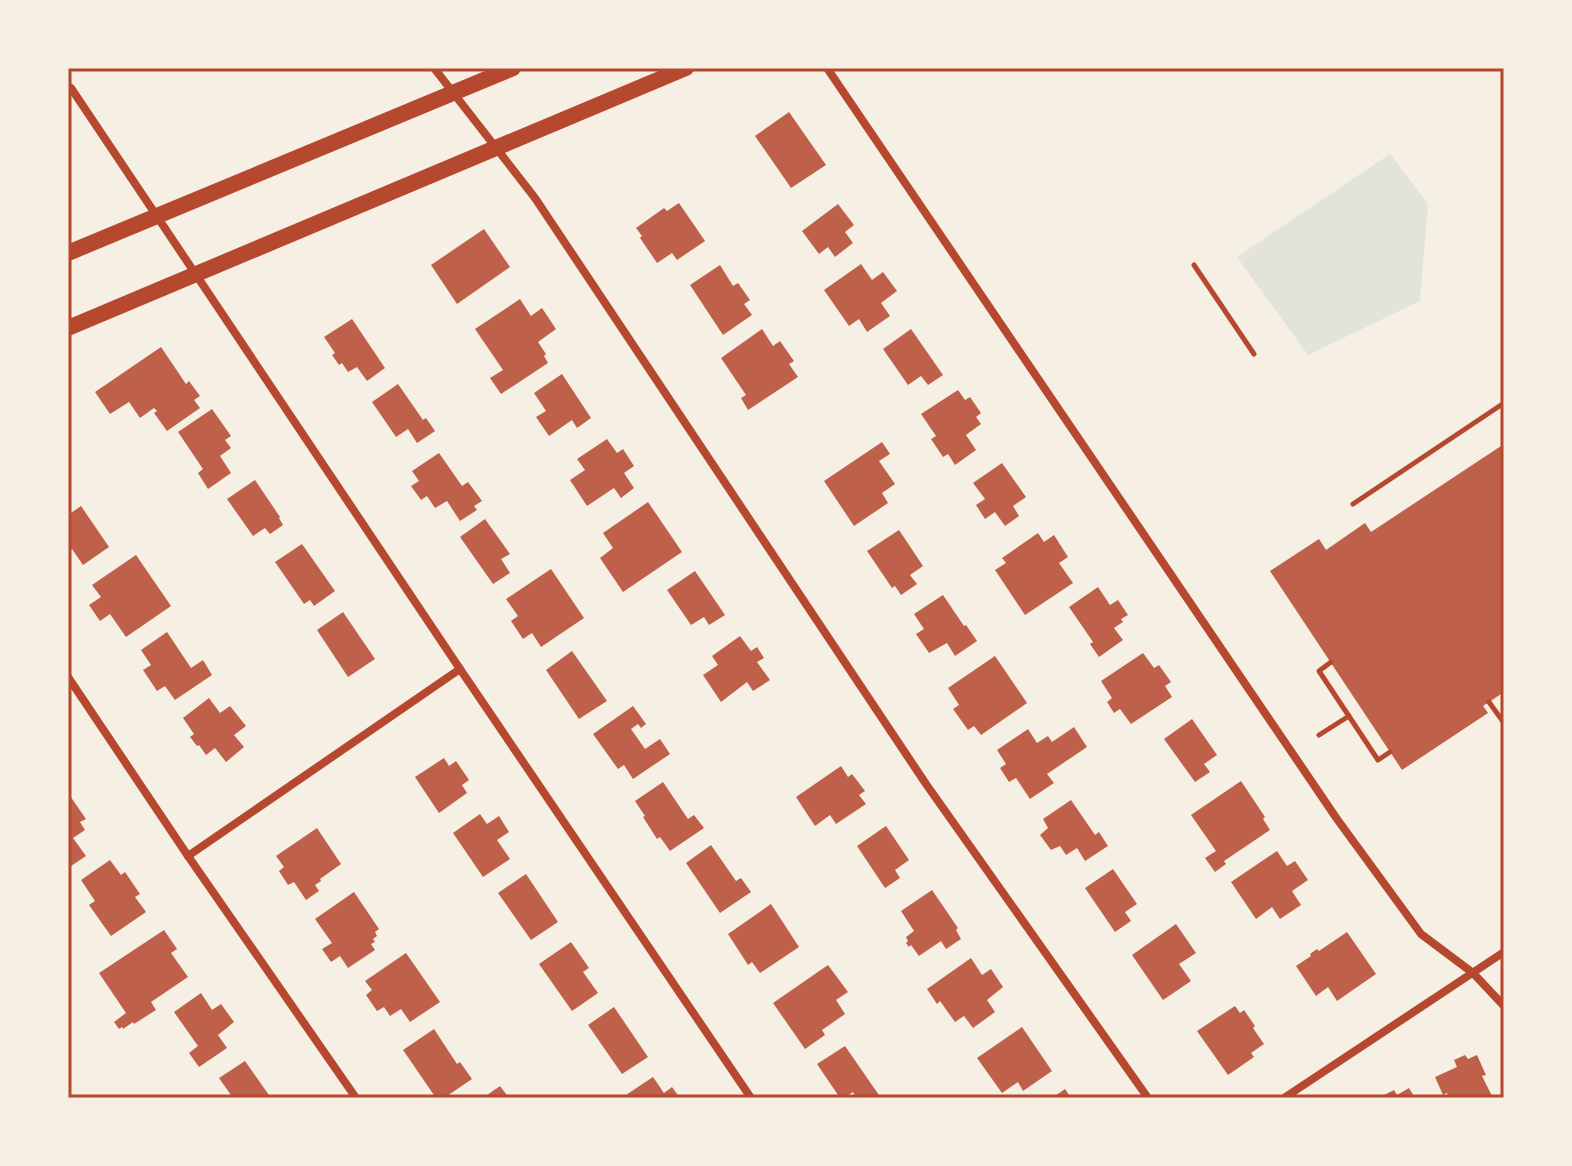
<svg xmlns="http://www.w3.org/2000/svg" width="1572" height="1166" viewBox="0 0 1572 1166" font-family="'Alegreya Sans',sans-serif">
<rect width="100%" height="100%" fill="#f6efe4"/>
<polygon fill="#e2e4dc" points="1390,154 1428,204 1420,301 1308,355 1237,257"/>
<g fill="#bf614a">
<polygon points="789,112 826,165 791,188 755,136"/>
<polygon points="679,203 705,241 677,260 672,253 657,263 640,238 642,236 636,228 664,208 667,211"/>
<polygon points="838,204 854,225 845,232 853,243 835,257 828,247 819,254 802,231"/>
<polygon points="484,229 510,267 457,304 431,265"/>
<polygon points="861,264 872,280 883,272 897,291 881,303 890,316 867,332 859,319 849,326 824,290"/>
<polygon points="720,265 733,286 738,283 750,300 744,304 752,315 723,335 690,285"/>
<polygon points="520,299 531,316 542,308 556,329 538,342 546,354 544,356 548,363 501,394 490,378 503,370 475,329"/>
<polygon points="352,319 385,368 367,381 357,367 348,372 342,363 339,365 332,355 335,353 324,337"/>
<polygon points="762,329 773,346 780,341 794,361 789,364 798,377 748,410 741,398 746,395 721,358"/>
<polygon points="911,329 943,375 928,385 921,376 908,385 883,349"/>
<polygon points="161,347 186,384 189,381 200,396 194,400 200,408 167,431 154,413 157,411 154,408 140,418 129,402 110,414 95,392"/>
<polygon points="562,374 591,418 577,428 572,420 549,436 536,417 546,411 534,393"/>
<polygon points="398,384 423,420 426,418 435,431 417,443 408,429 396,437 372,402"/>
<polygon points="958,390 965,400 970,397 981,413 976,417 981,424 966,435 976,450 955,465 948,454 943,457 931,439 936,436 921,414"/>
<polygon points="212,409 231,436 225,440 231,448 220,456 231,473 208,489 198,473 203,469 178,432"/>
<polygon points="607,439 617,453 623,449 634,466 624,473 634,488 621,498 614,488 587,506 570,480 585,470 577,459"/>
<polygon points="882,442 890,454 879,461 895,484 882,493 888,503 854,526 824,481"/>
<polygon points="1504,444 1504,692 1483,706 1488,713 1402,770 1270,571 1319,539 1326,550 1365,523 1371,532"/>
<polygon points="439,453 462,486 468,482 482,501 474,506 477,510 460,521 447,501 435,508 427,496 421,500 411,486 419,481 412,471"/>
<polygon points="1002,463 1026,497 1013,506 1019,516 1005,526 995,512 985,519 976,505 985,499 973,483"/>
<polygon points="255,480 280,517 279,518 283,525 270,534 265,528 253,536 227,499"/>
<polygon points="648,502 682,552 623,592 600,558 613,548 603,533"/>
<polygon points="81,506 109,547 83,565 72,549 70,551 68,548 68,515"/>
<polygon points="485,519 510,554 501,559 510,573 493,584 460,537"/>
<polygon points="899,530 923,566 910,575 917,584 901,595 895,586 892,588 867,551"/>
<polygon points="1038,533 1044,542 1054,535 1068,557 1059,563 1073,583 1025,615 995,570 1006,563 1002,558"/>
<polygon points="302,544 335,591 314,606 310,600 304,604 275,562"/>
<polygon points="136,555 171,606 126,637 110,614 100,621 89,605 101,597 92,585"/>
<polygon points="551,569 584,618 541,647 532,633 523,639 511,621 518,616 506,599"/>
<polygon points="695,571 725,615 709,625 704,617 691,625 667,590"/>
<polygon points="1098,587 1110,605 1118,600 1128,615 1121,619 1123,622 1114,628 1123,640 1099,657 1090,644 1093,642 1069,607"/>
<polygon points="943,595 964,626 966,625 977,641 955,656 947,643 929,653 916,634 924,629 914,614"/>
<polygon points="343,612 375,659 348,677 317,630"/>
<polygon points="167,632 191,668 203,660 212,675 175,700 165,686 157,691 143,670 151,665 141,650"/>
<polygon points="740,636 751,651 757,647 764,658 757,662 770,680 753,691 747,682 721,702 703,675 718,665 712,656"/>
<polygon points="572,651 607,701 579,719 546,670"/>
<polygon points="1143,653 1154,668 1159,665 1171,682 1165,686 1172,697 1131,724 1120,709 1114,713 1107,702 1112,698 1101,681"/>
<polygon points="995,656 1027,703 981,735 974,726 968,730 953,709 959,705 948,688"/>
<polygon points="209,698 220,713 230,706 246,726 234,735 244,747 226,762 215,748 206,755 199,745 197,746 190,737 194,734 183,718"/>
<polygon points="633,706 646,724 641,728 638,724 631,729 645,749 660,739 670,754 633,779 624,765 618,769 593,734"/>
<polygon points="1192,719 1217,755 1204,764 1210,772 1195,782 1164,739"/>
<polygon points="1074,727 1087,747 1047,774 1054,783 1030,799 1016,778 1009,782 1000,768 1006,764 997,750 1028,729 1037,743 1048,736 1052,742"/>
<polygon points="444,758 449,766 456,761 469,780 462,785 467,793 439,813 415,777"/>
<polygon points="841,766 848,777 852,774 865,791 859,795 866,804 836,824 830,815 815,826 796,797"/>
<polygon points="1241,781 1265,817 1263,819 1270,830 1224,861 1226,864 1215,872 1205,858 1216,851 1191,815"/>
<polygon points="663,782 688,819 694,815 704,828 670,851 660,837 657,839 643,817 645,816 635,801"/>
<polygon points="68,793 86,819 80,822 85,830 73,838 86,856 68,868"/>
<polygon points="1071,800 1095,835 1099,832 1108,846 1085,861 1077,848 1066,855 1060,846 1051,850 1040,835 1048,828 1043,819"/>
<polygon points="480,814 487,824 499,816 509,832 497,840 510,859 483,877 453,833"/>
<polygon points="886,826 909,860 895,870 900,878 885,888 857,846"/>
<polygon points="317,828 341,864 320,879 321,881 315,885 319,891 306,900 294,882 288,885 279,871 284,867 276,856"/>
<polygon points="711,845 736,881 741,878 751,892 720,913 686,863"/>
<polygon points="1277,851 1287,866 1295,861 1308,880 1292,891 1301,905 1280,919 1272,907 1256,919 1231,882"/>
<polygon points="110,860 121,875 125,872 140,894 135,897 146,912 111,936 89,905 95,901 81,880"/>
<polygon points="1113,869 1137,904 1125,912 1131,921 1115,932 1085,888"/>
<polygon points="526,874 558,922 531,940 498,893"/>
<polygon points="932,890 958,928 956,930 961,939 946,949 941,941 919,956 911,945 909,947 906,943 908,941 906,937 914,931 901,911"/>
<polygon points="354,892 379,929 375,932 377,936 373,939 375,942 371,944 375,950 348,968 340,956 331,962 322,949 332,943 315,919"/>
<polygon points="771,904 799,947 760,973 752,962 748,965 728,934"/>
<polygon points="1176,924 1196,953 1179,964 1191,981 1163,1000 1132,955"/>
<polygon points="164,930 177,949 171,953 188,977 151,1002 156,1010 134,1024 133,1022 123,1029 122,1027 119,1029 114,1022 126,1013 99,973"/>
<polygon points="1347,932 1376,974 1337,1001 1328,987 1316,996 1296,966 1311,956 1310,954 1317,949 1319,951"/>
<polygon points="571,942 589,968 583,972 598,993 572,1011 539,964"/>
<polygon points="406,953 440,1002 410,1022 401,1009 390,1016 384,1007 377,1011 366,995 372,990 365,981"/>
<polygon points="971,958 982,975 991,969 1003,987 987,1000 995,1012 973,1028 964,1016 955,1022 940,1001 937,1004 927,989"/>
<polygon points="828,965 848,992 836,1000 845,1014 822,1030 825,1035 805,1049 773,1003"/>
<polygon points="201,993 212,1010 221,1004 234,1022 218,1035 227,1048 199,1067 189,1053 198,1046 174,1012"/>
<polygon points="1235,1006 1240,1013 1244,1010 1255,1026 1253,1028 1264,1044 1251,1053 1254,1057 1228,1075 1197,1031"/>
<polygon points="614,1007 648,1057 622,1074 588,1025"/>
<polygon points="1022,1027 1052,1071 1023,1091 1018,1082 1002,1093 977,1058"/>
<polygon points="434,1029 457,1064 460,1062 472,1079 444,1098 436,1098 403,1050"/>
<polygon points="845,1046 881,1098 856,1098 853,1092 844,1098 840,1098 817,1064"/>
<polygon points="1465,1055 1468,1059 1477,1055 1486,1075 1482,1076 1493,1098 1449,1098 1447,1093 1443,1095 1435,1077 1457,1067 1454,1060"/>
<polygon points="245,1061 271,1098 233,1098 219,1078"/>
<polygon points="653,1077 664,1093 672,1087 680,1098 629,1098 626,1095"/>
<polygon points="500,1086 509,1098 483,1098"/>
<polygon points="1409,1088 1415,1098 1386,1098 1384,1095 1394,1090 1397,1095"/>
<polygon points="1065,1089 1071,1098 1052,1098"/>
</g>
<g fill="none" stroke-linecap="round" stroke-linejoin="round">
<g stroke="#b5482f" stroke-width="5">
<polyline points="1194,265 1254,354"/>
<polyline points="1353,504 1504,403"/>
<polyline points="1331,662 1319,671 1378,760 1390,752"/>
<polyline points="1489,702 1504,723"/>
<polyline points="1319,735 1349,716"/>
</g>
<g stroke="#b5482f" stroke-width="8">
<polyline points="434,68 535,198 926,784 1148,1098"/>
<polyline points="827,68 1337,819 1421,934 1473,973 1504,1006"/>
<polyline points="68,86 71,88 460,669 751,1098"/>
<polyline points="68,677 188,856 356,1098"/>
<polyline points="188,856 460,669"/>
<polyline points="1284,1098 1504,952"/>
</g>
<g stroke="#b5482f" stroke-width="16">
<polyline points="68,253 513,68"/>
<polyline points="68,328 686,68"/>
</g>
</g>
<rect width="1572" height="1166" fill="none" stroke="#f6efe4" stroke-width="140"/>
<rect x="70" y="70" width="1432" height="1026" fill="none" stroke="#b5482f" stroke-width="3"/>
</svg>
